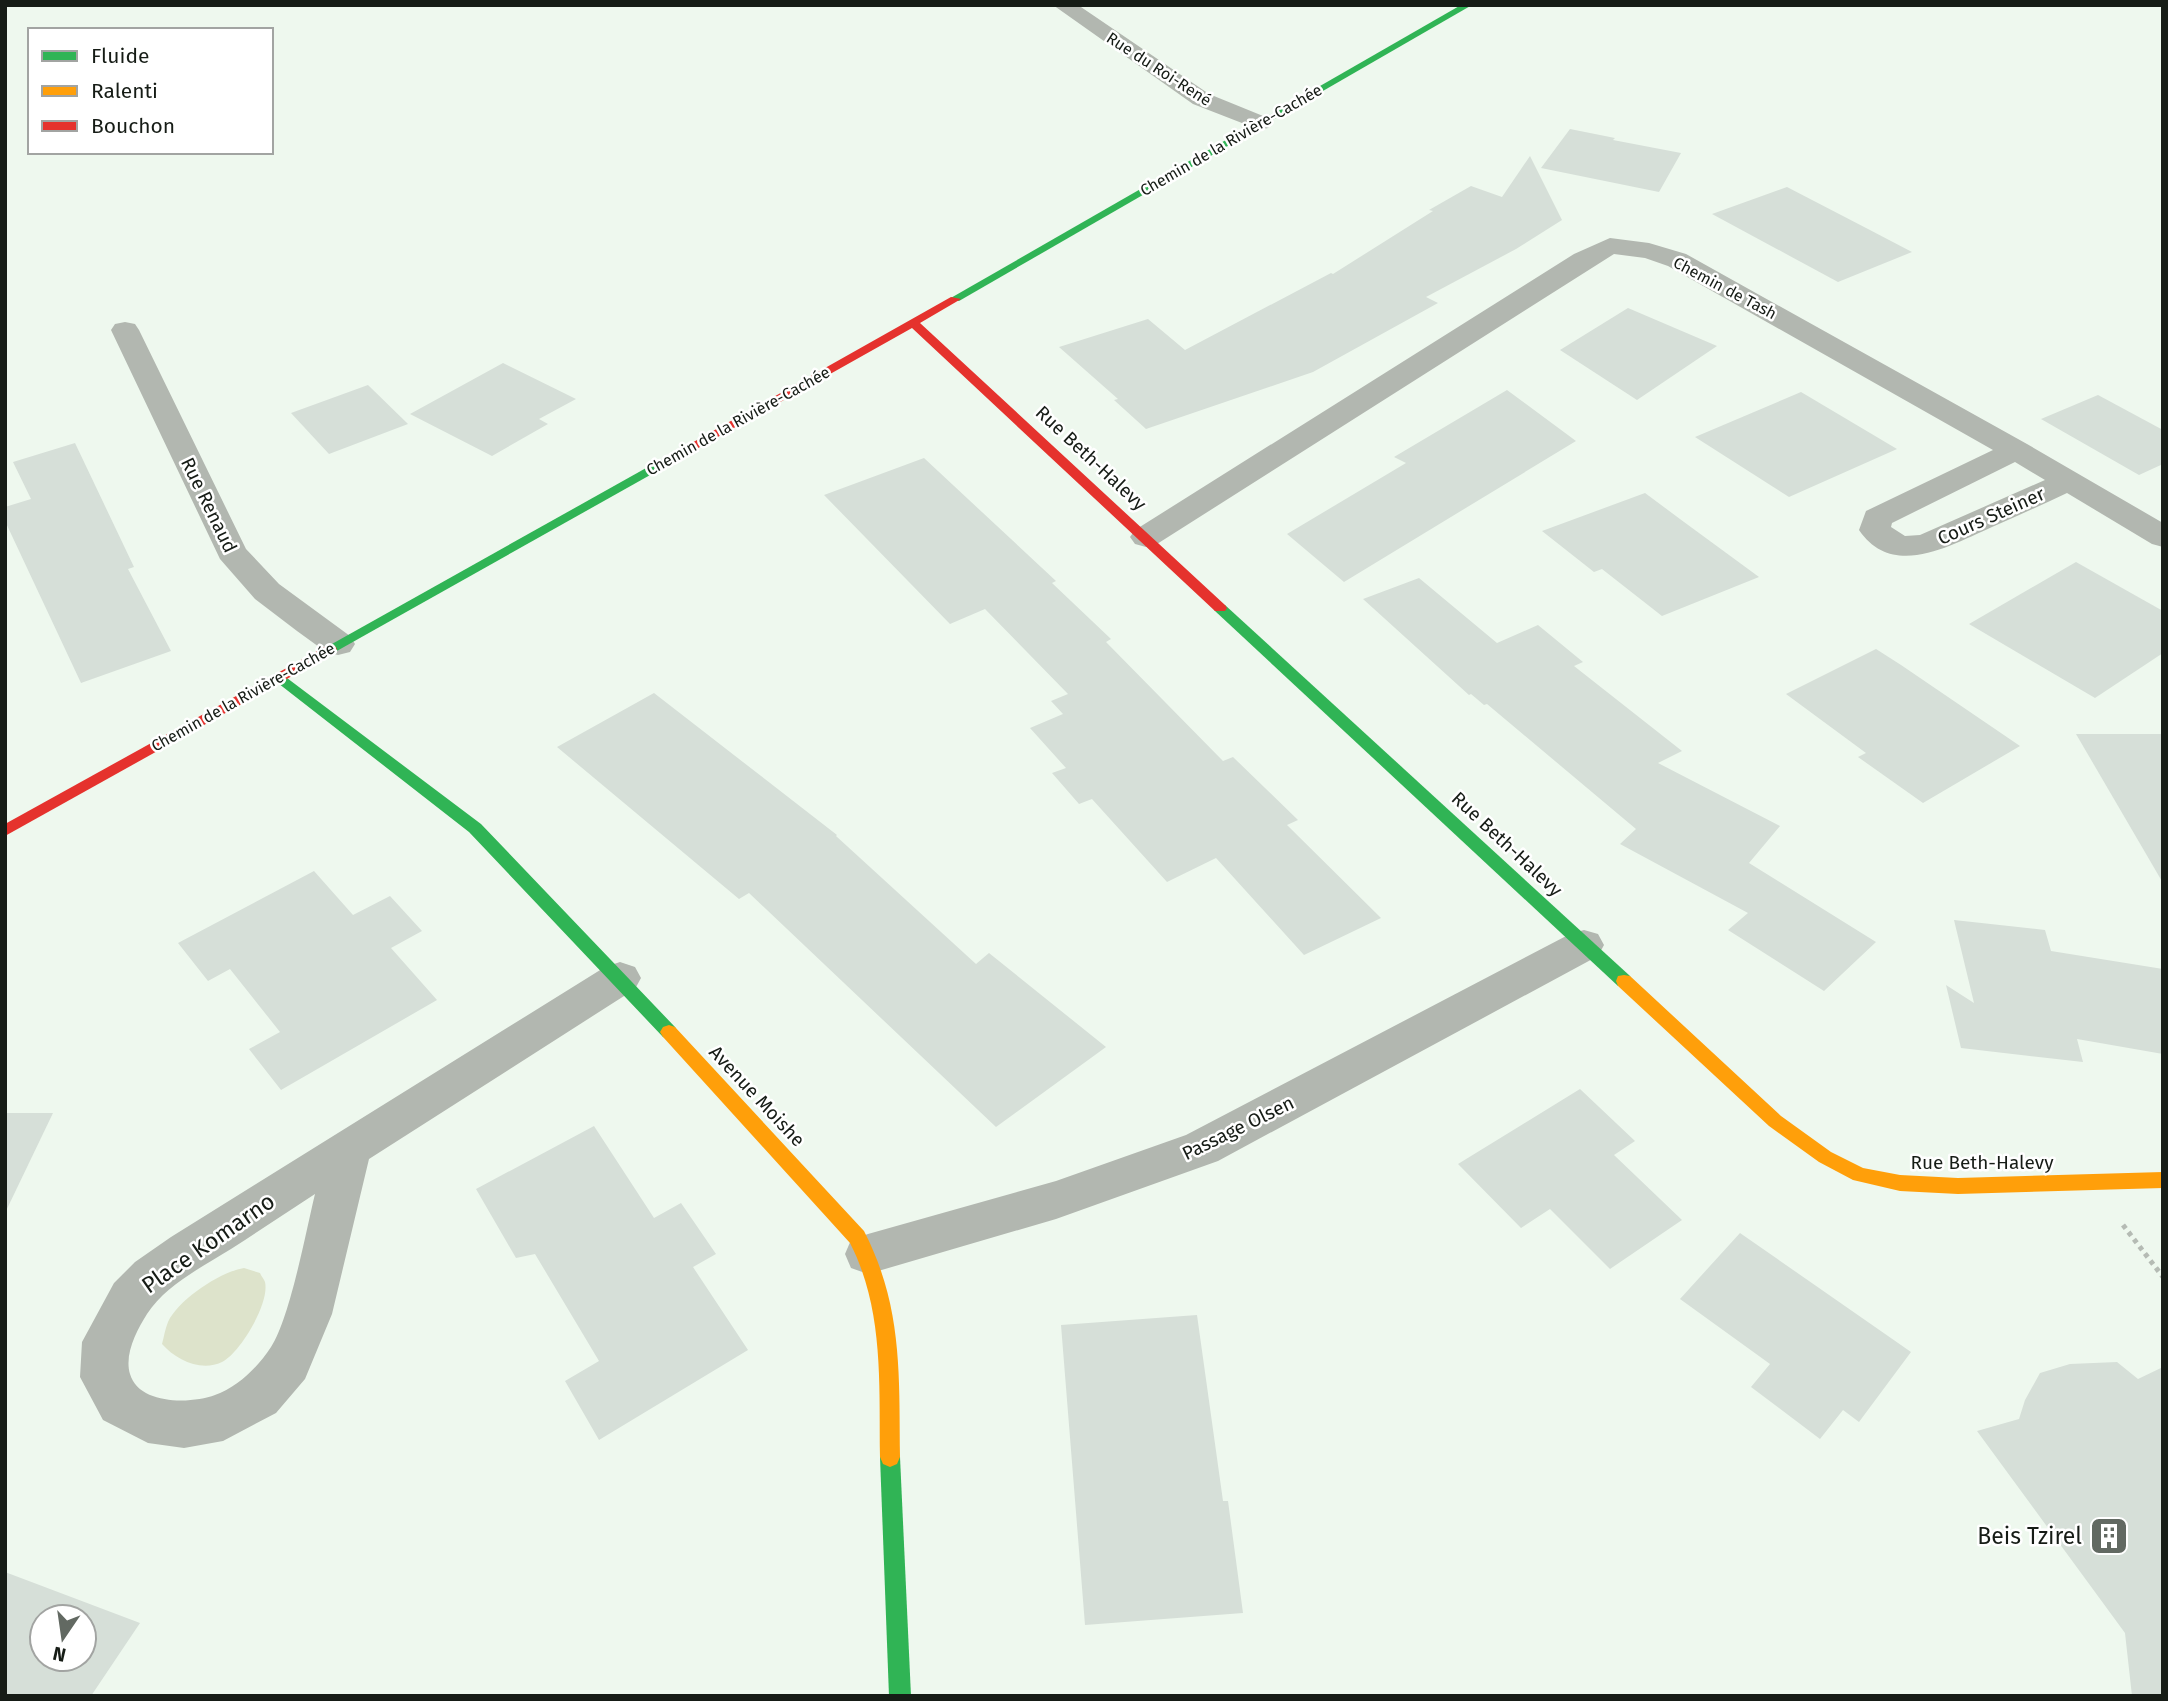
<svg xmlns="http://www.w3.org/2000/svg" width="2168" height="1701" viewBox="0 0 2168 1701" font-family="'Fira Sans',sans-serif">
<rect width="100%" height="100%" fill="#eef8ee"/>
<path fill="#dde3cb" d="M244,1268L260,1273C261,1276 264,1279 265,1282C270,1303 240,1353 222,1362C201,1372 176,1360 162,1344C164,1337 165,1329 168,1322C179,1299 220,1272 244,1268Z"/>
<g fill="#d6dfd8" fill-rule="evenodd">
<polygon points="1570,129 1615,138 1613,140 1681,153 1659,192 1541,168"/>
<polygon points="1530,156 1562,220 1516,249 1426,297 1438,303 1313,372 1146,429 1114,400 1118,399 1059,347 1148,319 1185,350 1331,273 1333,274 1433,211 1429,210 1471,186 1502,197"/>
<polygon points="1787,187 1868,229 1912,252 1838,282 1712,214"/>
<polygon points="1628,308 1717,346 1637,400 1560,350"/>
<polygon points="503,363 576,399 539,419 548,424 492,456 410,414"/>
<polygon points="368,385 408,424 329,454 291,413"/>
<polygon points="1507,390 1576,441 1344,582 1287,534 1406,463 1394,457"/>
<polygon points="1801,392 1897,449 1789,497 1695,437"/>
<polygon points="2098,395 2163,430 2163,464 2139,475 2041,419"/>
<polygon points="75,443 134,567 128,569 171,651 81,683 5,521 5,507 31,499 13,462"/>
<polygon points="924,458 1056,581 1052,583 1111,639 1106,642 1223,761 1233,757 1298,820 1287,825 1381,918 1304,955 1216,858 1167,882 1092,799 1079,804 1052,773 1066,768 1030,728 1063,714 1051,701 1068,694 985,609 950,624 824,495"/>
<polygon points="1645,493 1684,522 1759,577 1662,616 1602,569 1594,572 1542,531"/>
<polygon points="2076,562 2163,611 2163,653 2095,698 1969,624"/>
<polygon points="1419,578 1497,643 1538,625 1583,662 1574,666 1682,751 1658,763 1780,826 1749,863 1876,942 1824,991 1728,930 1748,913 1620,844 1636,829 1487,704 1484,705 1471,694 1469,695 1363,599"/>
<polygon points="1876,649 1901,665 2020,746 1923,803 1858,757 1866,753 1786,694"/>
<polygon points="654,693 837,835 836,836 976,964 989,953 1106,1047 996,1127 749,893 739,899 557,747"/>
<polygon points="2076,734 2163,734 2163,883"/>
<polygon points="314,871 353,915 390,896 422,931 391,948 437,1000 281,1090 249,1049 280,1032 230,969 208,981 178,943"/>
<polygon points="1954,920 2045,930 2051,951 2163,969 2163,1054 2077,1039 2083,1062 1961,1048 1946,985 1974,1003"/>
<polygon points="1580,1089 1635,1141 1614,1155 1682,1220 1610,1269 1550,1209 1521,1228 1458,1164"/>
<polygon points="5,1113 53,1113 5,1213"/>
<polygon points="594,1126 654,1218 681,1203 716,1254 693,1267 748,1350 599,1440 565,1381 599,1361 535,1254 516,1258 476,1189"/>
<polygon points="1740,1233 1911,1352 1859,1422 1843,1410 1820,1439 1751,1387 1770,1364 1680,1299"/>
<polygon points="1197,1315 1223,1501 1228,1501 1243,1613 1085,1625 1061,1325"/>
<polygon points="2117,1362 2138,1379 2163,1367 2163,1696 2132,1696 2125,1633 1977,1431 2019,1419 2025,1400 2040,1373 2070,1364"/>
<path d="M5,1572L140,1623L91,1696H5ZM42,1617H84V1659H42Z"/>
</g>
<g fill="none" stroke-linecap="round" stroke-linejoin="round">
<polyline stroke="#b5bbb4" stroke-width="5" stroke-dasharray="4.5 4.5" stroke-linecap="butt" points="2123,1225 2163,1277"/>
<g fill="#b2b7b0" fill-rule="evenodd">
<polygon points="1053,5 1078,5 1209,94 1268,118 1272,123 1268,128 1260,130 1193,104"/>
<path d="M1610,238L1649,243L1686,254L2027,444L2163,523V547L2152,544L2067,493C2042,505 2017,516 1992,527C1951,545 1893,580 1859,530L1866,511L1993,450L1668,266L1645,258L1614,254L1157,544L1146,547L1135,544L1130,537L1135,530L1574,254ZM2015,462L2045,480L1920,535L1905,536L1891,527L1892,523Z"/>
<polygon points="125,322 135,324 139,330 246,549 279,584 350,636 355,644 350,652 338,655 326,652 297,631 255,599 220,559 111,330 115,324"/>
<polygon points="1584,930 1598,934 1604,945 1598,956 1218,1161 1056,1219 868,1274 851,1268 845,1254 851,1240 868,1234 1056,1181 1186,1135 1570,934"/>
<path d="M620,962L635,967L641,978L635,989L369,1159L332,1314L305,1379L276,1413L223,1441L184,1448L148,1443L103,1420L80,1377L82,1342L114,1283L135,1262L171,1237L605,967ZM315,1194C306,1231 290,1318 271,1347C258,1367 238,1387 215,1395C191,1404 139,1405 130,1374C124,1354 137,1330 147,1314C166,1285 202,1267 231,1249C259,1231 287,1212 315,1194Z"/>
</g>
<g fill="#30b455" fill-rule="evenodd">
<polygon points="1461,5 1472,5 959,301 949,299"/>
<polygon points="680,449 686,453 684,456 335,652 325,652 323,649"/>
<polygon points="1220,604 1225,605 1630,976 1632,981 1630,986 1618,986 1215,611 1213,608 1215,605"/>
<polygon points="279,672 481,824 675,1027 678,1032 675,1037 669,1039 663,1037 469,832 274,680 272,677 274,674"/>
<polygon points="890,1447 897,1450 900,1457 911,1696 889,1696 880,1457 883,1450"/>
</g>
<g fill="#ff9f0a" fill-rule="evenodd">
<polygon points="1624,975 1630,976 1781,1116 1831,1152 1863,1168 1900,1175 1958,1178 2163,1172 2163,1188 1958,1194 1900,1191 1853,1180 1819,1162 1769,1126 1618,986 1616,981 1618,976"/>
<path d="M669,1025L675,1027L864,1231C903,1307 899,1375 900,1457L897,1464L890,1467L883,1464L880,1457C879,1384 884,1309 850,1243L663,1037L660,1032L663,1027Z"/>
</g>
<g fill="#e5322d" fill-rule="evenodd">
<polygon points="951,297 961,299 920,323 1225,605 1227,608 1225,611 1215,611 912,328 684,456 676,456 674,453"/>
<polygon points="330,644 335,646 337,649 335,652 5,836 5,824"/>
</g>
</g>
<defs>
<symbol id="building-square" viewBox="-11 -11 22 22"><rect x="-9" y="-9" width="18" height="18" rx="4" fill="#626962" stroke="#fff"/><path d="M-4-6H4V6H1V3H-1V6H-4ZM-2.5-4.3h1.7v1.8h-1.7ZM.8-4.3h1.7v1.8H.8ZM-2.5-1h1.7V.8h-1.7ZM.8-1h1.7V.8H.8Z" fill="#fff"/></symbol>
</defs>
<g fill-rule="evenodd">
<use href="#building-square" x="2087" y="1514" width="44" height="44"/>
</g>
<g text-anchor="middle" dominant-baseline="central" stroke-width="5" stroke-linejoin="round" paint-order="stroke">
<g font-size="16" fill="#161c16" stroke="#fff">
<text transform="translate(1159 69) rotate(33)">Rue du Roi-René</text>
<text transform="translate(1231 140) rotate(-30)">Chemin de la Rivière-Cachée</text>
<text transform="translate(1725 288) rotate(28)">Chemin de Tash</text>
<text transform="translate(738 421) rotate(-29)">Chemin de la Rivière-Cachée</text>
<text transform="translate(243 697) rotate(-29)">Chemin de la Rivière-Cachée</text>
</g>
<g font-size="19" fill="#161c16" stroke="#fff">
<text transform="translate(1091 458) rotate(43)">Rue Beth-Halevy</text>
<text transform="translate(209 505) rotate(64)">Rue Renaud</text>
<text transform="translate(1991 516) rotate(-24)">Cours Steiner</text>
<text transform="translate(1507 844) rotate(43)">Rue Beth-Halevy</text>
<text transform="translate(757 1096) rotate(47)">Avenue Moishe</text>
<text transform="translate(1238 1128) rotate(-26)">Passage Olsen</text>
<text x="1982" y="1162">Rue Beth-Halevy</text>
</g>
<g font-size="23" fill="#161c16" stroke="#fff">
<text transform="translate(208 1243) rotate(-35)">Place Komarno</text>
</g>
<g font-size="23" fill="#161c16" stroke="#fff" text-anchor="end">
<text x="2082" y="1536">Beis Tzirel</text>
</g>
</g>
<rect width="2168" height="1701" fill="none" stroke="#161c16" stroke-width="14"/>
<rect x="28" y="28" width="245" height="126" fill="#ffffff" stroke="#a2a4a2" stroke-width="2"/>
<rect x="42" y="51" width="35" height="10" fill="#30b455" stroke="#a2a4a2" stroke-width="2"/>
<text x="91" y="63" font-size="21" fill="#161c16">Fluide</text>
<rect x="42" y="86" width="35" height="10" fill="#ff9f0a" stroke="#a2a4a2" stroke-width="2"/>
<text x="91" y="98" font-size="21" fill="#161c16">Ralenti</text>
<rect x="42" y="121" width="35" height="10" fill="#e5322d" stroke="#a2a4a2" stroke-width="2"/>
<text x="91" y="133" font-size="21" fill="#161c16">Bouchon</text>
<g transform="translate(63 1638) rotate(193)"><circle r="33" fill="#ffffff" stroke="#a2a4a2" stroke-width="2"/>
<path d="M0-5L12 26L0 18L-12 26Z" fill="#626962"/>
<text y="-10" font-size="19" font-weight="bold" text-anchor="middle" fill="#161c16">N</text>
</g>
</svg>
